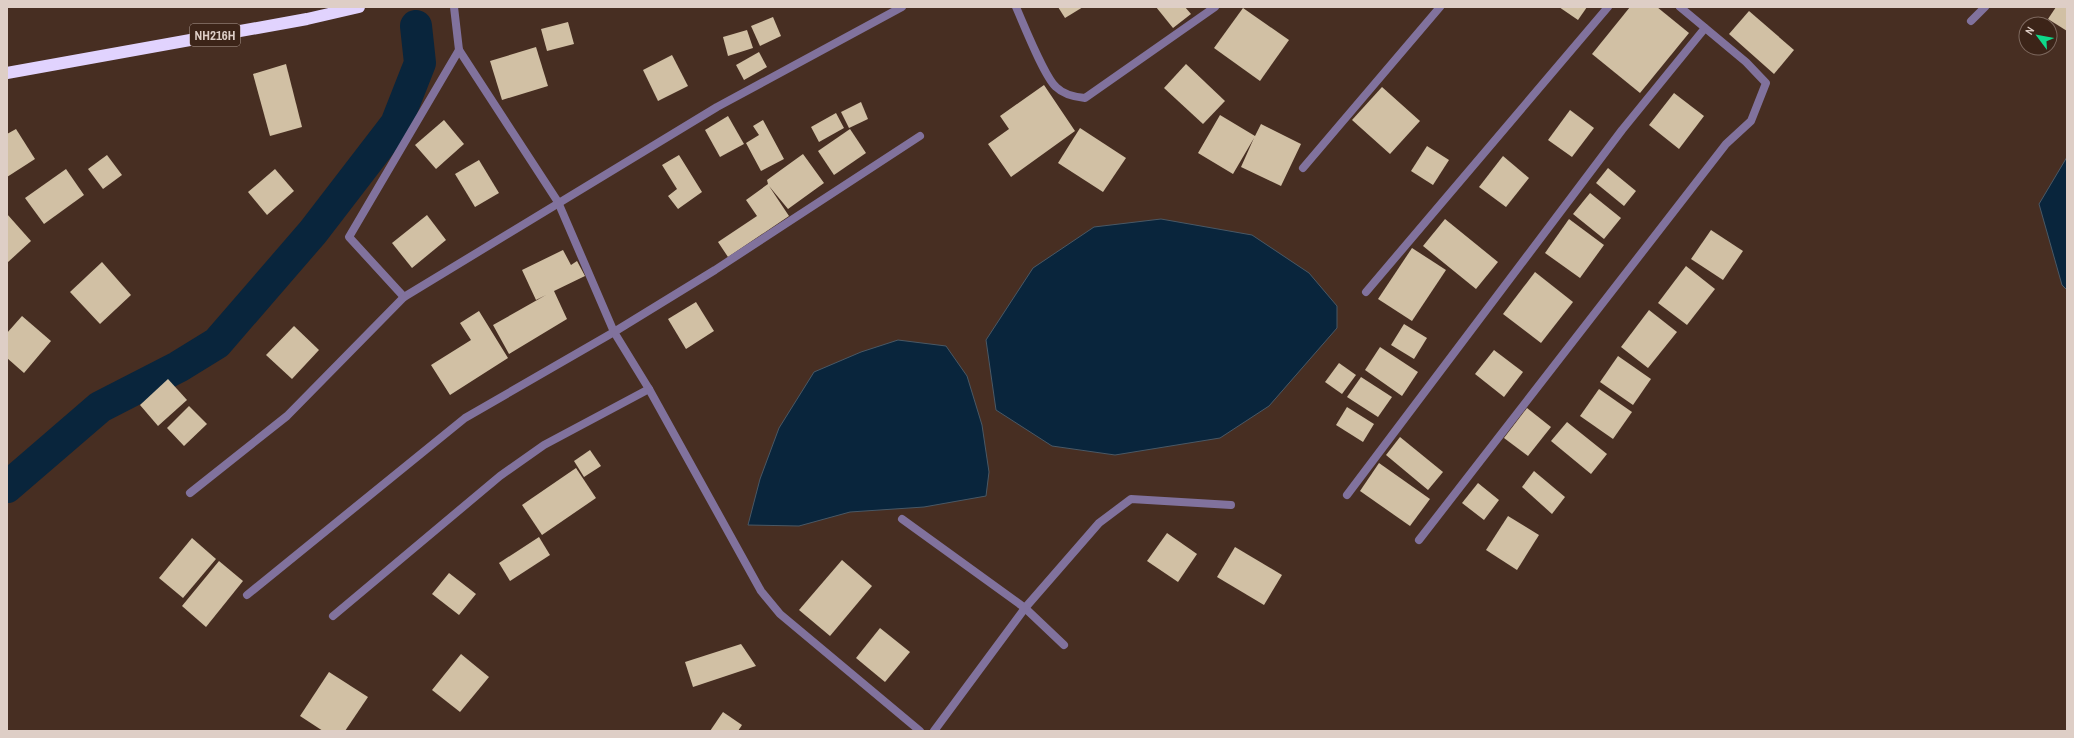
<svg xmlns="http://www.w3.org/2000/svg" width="2074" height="738" viewBox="0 0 2074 738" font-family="'Archivo Narrow',sans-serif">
<rect width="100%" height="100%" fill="#472e22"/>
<g fill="#09253c" stroke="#495865">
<polygon points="2067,157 2067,290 2062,285 2039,204"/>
<polygon points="1161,219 1252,235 1309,273 1337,306 1337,328 1269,406 1220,438 1115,455 1052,446 996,410 986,340 1033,268 1094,227"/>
<polygon points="898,340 946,346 967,376 982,425 989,472 986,496 924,507 850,512 799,526 748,525 760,479 779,428 814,372 861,352"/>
</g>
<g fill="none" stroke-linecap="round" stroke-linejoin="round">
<polyline stroke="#09253c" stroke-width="32" points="7,487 100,407 178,367 217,343 313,232 396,124 420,63 416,26"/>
</g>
<g fill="#d1c0a4">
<polygon points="1058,7 1083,7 1065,18"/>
<polygon points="1156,7 1185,7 1191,14 1173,28"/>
<polygon points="1559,7 1587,7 1578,20"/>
<polygon points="1630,7 1657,7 1689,33 1640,93 1592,54"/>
<polygon points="2056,7 2067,7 2067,31 2048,19"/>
<polygon points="1243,8 1289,40 1260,81 1214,48"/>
<polygon points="1749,11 1794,50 1774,74 1729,34"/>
<polygon points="773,17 781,36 760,46 751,26"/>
<polygon points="568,22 574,44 547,51 541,29"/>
<polygon points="747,30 753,48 728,56 723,37"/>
<polygon points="536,47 548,86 502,100 490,61"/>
<polygon points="759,52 767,67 744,80 736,65"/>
<polygon points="672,55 688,86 658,101 643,70"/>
<polygon points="286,64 302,127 270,136 253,74"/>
<polygon points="1186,64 1225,101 1203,124 1164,88"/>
<polygon points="1044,85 1075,131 1011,177 988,144 1009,129 1000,116"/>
<polygon points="1382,87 1420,121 1390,154 1352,120"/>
<polygon points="1674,93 1704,116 1679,149 1649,125"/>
<polygon points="861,102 868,119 849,128 841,112"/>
<polygon points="1570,110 1594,128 1572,157 1548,140"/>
<polygon points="836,113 844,128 819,142 811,127"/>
<polygon points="1220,115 1255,136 1261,124 1301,144 1281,186 1241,167 1254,138 1233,174 1198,153"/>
<polygon points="728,116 744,144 720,157 705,130"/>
<polygon points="444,120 464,144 436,169 415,145"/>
<polygon points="763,120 784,159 761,171 746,143 759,135 753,126"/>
<polygon points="1080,128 1126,158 1103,192 1058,163"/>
<polygon points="16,129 35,159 7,177 7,134"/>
<polygon points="850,129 866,153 834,175 818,151"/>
<polygon points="1427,146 1449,160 1433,185 1411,171"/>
<polygon points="803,154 824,183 788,209 769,186 789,216 728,257 718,242 757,216 746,200 768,184 767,180"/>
<polygon points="107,155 122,175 103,189 88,169"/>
<polygon points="679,155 702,192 678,209 668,196 677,189 662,165"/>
<polygon points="1503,156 1529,178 1506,207 1479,187"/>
<polygon points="479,160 499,193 475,207 455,174"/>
<polygon points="1608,168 1636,191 1624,206 1596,183"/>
<polygon points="66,169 84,195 44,224 25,198"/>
<polygon points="275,169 294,191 267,215 248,192"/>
<polygon points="1590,193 1621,218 1604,239 1573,214"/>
<polygon points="7,214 31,241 7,263"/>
<polygon points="427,215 446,240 412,268 392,243"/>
<polygon points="1445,219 1498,262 1476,289 1423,246"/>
<polygon points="1569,219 1604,245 1580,278 1545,253"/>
<polygon points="1711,230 1743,251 1723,280 1691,259"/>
<polygon points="1412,248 1446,270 1412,321 1378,299"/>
<polygon points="563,250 571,265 577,261 585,276 554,291 567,319 509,354 493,325 546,295 536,300 522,270"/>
<polygon points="102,262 131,295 100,324 70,292"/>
<polygon points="1686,266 1715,289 1687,325 1658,303"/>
<polygon points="1535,272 1573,302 1541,343 1503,314"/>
<polygon points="696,302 714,331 686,349 668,319"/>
<polygon points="1649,310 1677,332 1648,368 1621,347"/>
<polygon points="479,311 508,358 450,395 431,365 471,340 460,323"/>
<polygon points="22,316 51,341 24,373 7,358 7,333"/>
<polygon points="1404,324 1427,338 1414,359 1391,345"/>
<polygon points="294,326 319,350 292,379 266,355"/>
<polygon points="1380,347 1418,372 1402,396 1365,370"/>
<polygon points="1494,350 1523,372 1504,397 1475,374"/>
<polygon points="1618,356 1651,379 1633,405 1600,382"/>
<polygon points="1339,363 1356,375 1342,394 1325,382"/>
<polygon points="1361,377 1392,397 1378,417 1347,397"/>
<polygon points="168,379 187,400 158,426 140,405"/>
<polygon points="1599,389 1632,412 1613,439 1580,416"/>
<polygon points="189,406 207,424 184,446 167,428"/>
<polygon points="1347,407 1374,424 1363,442 1336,425"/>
<polygon points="1527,408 1551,427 1528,456 1504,438"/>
<polygon points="1567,422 1607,454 1591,474 1551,441"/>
<polygon points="1400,437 1443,472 1428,490 1386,455"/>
<polygon points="590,450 601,466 584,477 574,461"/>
<polygon points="1379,463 1430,499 1410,526 1360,491"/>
<polygon points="576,468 596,498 542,535 522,505"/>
<polygon points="1534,471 1565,497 1552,514 1522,487"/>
<polygon points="1478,483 1499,500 1484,520 1462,503"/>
<polygon points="1508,516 1539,535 1517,570 1486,550"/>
<polygon points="1167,533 1197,554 1178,582 1147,561"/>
<polygon points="539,537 550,555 510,581 499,563"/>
<polygon points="192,538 216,559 183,598 159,578"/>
<polygon points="1235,547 1282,575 1264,605 1217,577"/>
<polygon points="842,560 872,586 830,636 799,610"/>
<polygon points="219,561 243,581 206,627 182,606"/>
<polygon points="449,573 476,594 459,615 432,594"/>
<polygon points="880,628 910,652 885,682 856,658"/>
<polygon points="741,644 756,666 693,687 685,662"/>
<polygon points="461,654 489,677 460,712 432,690"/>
<polygon points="329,672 368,697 345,731 323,731 300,716"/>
<polygon points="723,712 742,725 738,731 710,731"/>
</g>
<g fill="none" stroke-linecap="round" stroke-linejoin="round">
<g stroke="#81729d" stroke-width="8">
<polyline points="454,7 459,50 558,202 614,332 649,389 761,591 780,614 920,731"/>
<path d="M1016,7C1024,25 1044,76 1056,87C1064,95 1074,97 1085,98L1215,7"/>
<polyline points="1971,21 1985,7"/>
<polyline points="1303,168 1440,7"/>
<polyline points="1366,292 1608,7"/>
<polyline points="404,297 349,237 459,50"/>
<polyline points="190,493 287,416 404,297 717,107 902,7"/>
<polyline points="1347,495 1622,130 1705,28"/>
<polyline points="902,519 1025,608 1064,645"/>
<polyline points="1419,540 1726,144 1751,121 1766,83 1746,62 1680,7"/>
<polyline points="247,595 465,418 614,332 715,270 920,136"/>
<polyline points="333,616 500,476 544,445 649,389"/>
<polyline points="934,731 1025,608 1099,523 1131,499 1231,505"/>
</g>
<polyline stroke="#e1d3fe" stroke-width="12" points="7,73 307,19 359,7"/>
</g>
<g text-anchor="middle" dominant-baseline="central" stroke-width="4" stroke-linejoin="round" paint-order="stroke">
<rect fill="#3c2418" stroke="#ad9b92" stroke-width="1" x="190" y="24" width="50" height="22" rx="3"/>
<g font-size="13" font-weight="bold" fill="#decec6">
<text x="215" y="35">NH216H</text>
</g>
</g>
<rect width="2074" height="738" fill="none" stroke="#decec6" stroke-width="16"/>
<g transform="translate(2038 36) rotate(302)"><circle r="19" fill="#3c2418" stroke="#7d685e"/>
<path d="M0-3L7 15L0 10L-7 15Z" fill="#0ed98a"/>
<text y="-6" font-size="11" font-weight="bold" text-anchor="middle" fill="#decec6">N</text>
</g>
</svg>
